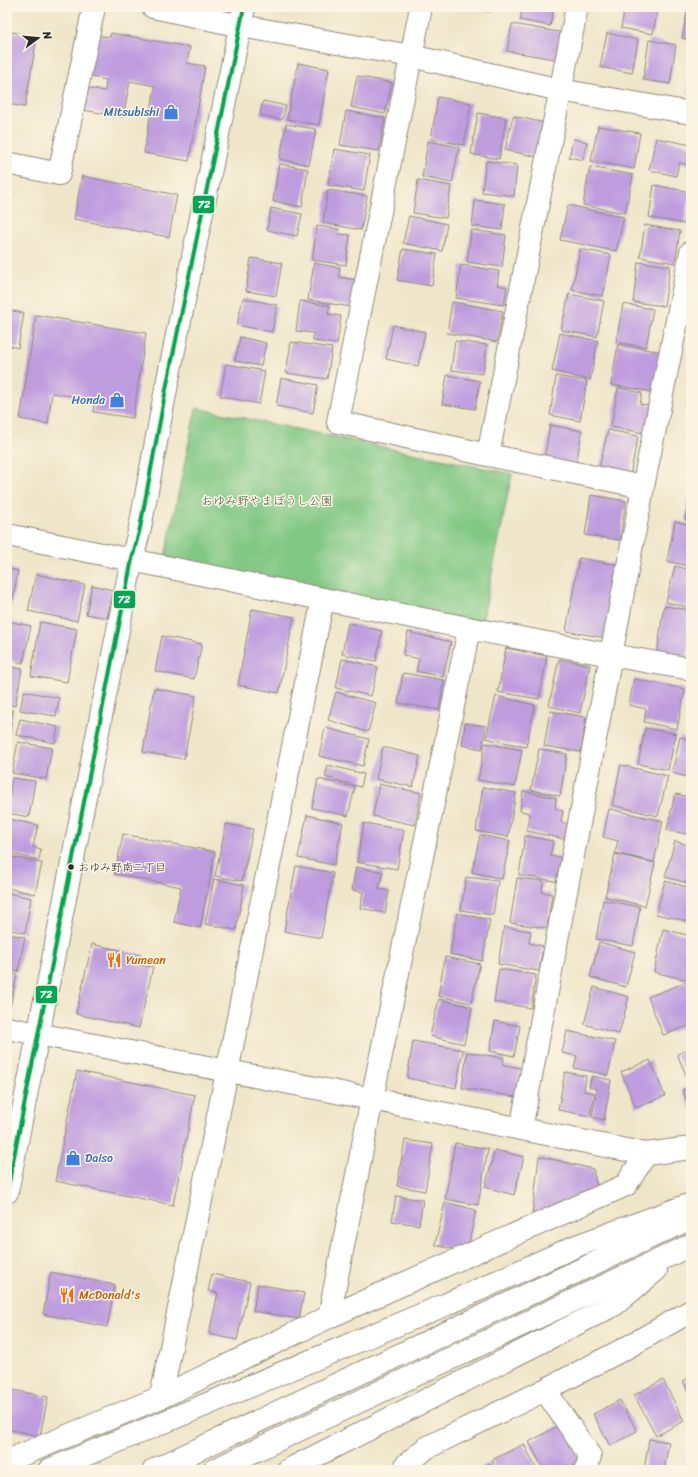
<svg xmlns="http://www.w3.org/2000/svg" width="698" height="1477" viewBox="0 0 698 1477" font-family="Sriracha,'Klee One',sans-serif">
<rect width="100%" height="100%" fill="#fcf5e5"/>
<filter id="ink" filterUnits="userSpaceOnUse"><feTurbulence type="fractalNoise" baseFrequency=".025" numOctaves="2"/><feDisplacementMap in="SourceGraphic" scale="8" xChannelSelector="R" yChannelSelector="G"/><feConvolveMatrix kernelMatrix="1 2 1 2 8 2 1 2 1" color-interpolation-filters="sRGB"/></filter>
<filter id="wash" filterUnits="userSpaceOnUse"><feTurbulence type="fractalNoise" baseFrequency=".012" numOctaves="4" result="noise"/><feDisplacementMap in="SourceGraphic" scale="16" xChannelSelector="R" yChannelSelector="G"/><feGaussianBlur stdDeviation="0.9" result="paint"/><feColorMatrix in="noise" values="0 0 0 0 0 0 0 0 0 0 0 0 0 0 0 0 0 1.4 0 .05"/><feComposite in="paint" operator="in"/></filter>
<g filter="url(#wash)">
<rect width="100%" height="100%" fill="#efe6c9"/>
<polygon fill="#81c884" stroke="#567a58" points="196,408 512,474 482,623 165,557"/>
<g id="blocks">
<g fill="#be9ddf">
<polygon points="473,7 491,7 490,12"/>
<polygon points="523,7 554,7 550,26 520,20"/>
<polygon points="625,7 658,7 653,34 621,28"/>
<polygon points="688,7 691,7 691,40 682,38"/>
<polygon points="512,24 565,33 561,60 507,51"/>
<polygon points="7,31 37,37 25,107 7,104"/>
<polygon points="111,33 190,47 187,63 205,66 189,161 144,153 155,86 130,81 123,117 83,110 87,88 105,91 106,80 88,76 95,35 110,37"/>
<polygon points="607,33 638,40 632,73 600,67"/>
<polygon points="649,40 676,45 670,84 643,80"/>
<polygon points="298,63 329,69 319,125 287,119"/>
<polygon points="690,70 691,70 691,93 687,92"/>
<polygon points="357,76 392,83 385,114 351,107"/>
<polygon points="438,97 471,103 464,145 431,139"/>
<polygon points="263,101 286,106 282,120 260,115"/>
<polygon points="346,111 385,118 379,151 340,145"/>
<polygon points="478,113 506,118 499,159 471,154"/>
<polygon points="513,116 545,123 538,157 505,150"/>
<polygon points="286,124 316,129 309,165 280,159"/>
<polygon points="598,126 640,133 634,169 591,161"/>
<polygon points="656,138 691,145 691,165 679,163 676,176 649,170"/>
<polygon points="573,139 587,142 583,160 569,157"/>
<polygon points="428,141 459,147 452,183 422,177"/>
<polygon points="334,149 370,155 364,191 328,185"/>
<polygon points="486,161 517,165 514,196 482,192"/>
<polygon points="279,164 308,169 302,207 273,201"/>
<polygon points="590,167 633,175 625,213 583,205"/>
<polygon points="82,176 177,195 169,237 74,219"/>
<polygon points="418,180 451,186 446,218 413,213"/>
<polygon points="654,185 690,192 684,224 649,217"/>
<polygon points="328,190 367,196 361,230 323,223"/>
<polygon points="475,200 505,204 502,230 472,226"/>
<polygon points="568,205 624,217 616,251 560,240"/>
<polygon points="271,208 302,214 297,236 267,230"/>
<polygon points="409,216 447,224 442,251 403,243"/>
<polygon points="645,225 680,231 675,263 640,257"/>
<polygon points="317,226 339,229 338,234 350,235 346,265 312,260"/>
<polygon points="471,230 506,235 502,267 467,262"/>
<polygon points="403,249 437,254 432,286 397,280"/>
<polygon points="580,249 611,255 603,296 572,290"/>
<polygon points="251,258 282,263 276,296 246,291"/>
<polygon points="638,262 670,266 664,306 633,302"/>
<polygon points="314,263 340,268 339,277 356,280 351,307 308,300"/>
<polygon points="461,265 499,271 497,285 507,287 504,305 456,298"/>
<polygon points="569,294 604,301 597,337 561,330"/>
<polygon points="243,298 277,305 272,332 237,325"/>
<polygon points="300,301 330,306 328,314 341,316 337,344 313,341 313,333 296,331"/>
<polygon points="452,302 503,311 497,342 447,333"/>
<polygon points="623,304 653,309 646,347 616,342"/>
<polygon points="7,310 24,313 18,348 7,345"/>
<polygon points="36,315 146,333 133,418 93,412 95,400 52,393 48,424 20,419"/>
<polygon points="393,325 425,332 418,366 386,359"/>
<polygon points="560,333 598,341 590,380 552,371"/>
<polygon points="240,337 266,343 261,366 235,361"/>
<polygon points="455,341 487,345 483,374 451,370"/>
<polygon points="291,342 332,348 327,379 286,373"/>
<polygon points="618,344 661,352 654,392 611,385"/>
<polygon points="226,364 265,371 259,404 220,396"/>
<polygon points="447,375 480,381 475,409 442,404"/>
<polygon points="556,376 587,381 580,421 550,415"/>
<polygon points="281,378 318,385 313,413 276,406"/>
<polygon points="618,388 642,393 640,404 659,407 654,435 611,427"/>
<polygon points="550,425 582,431 576,465 544,459"/>
<polygon points="608,430 638,436 630,475 599,468"/>
<polygon points="690,492 691,492 691,522 685,520"/>
<polygon points="591,495 626,501 620,540 585,535"/>
<polygon points="675,521 691,525 691,567 667,561"/>
<polygon points="579,558 619,565 606,638 566,631"/>
<polygon points="675,566 691,570 691,608 666,602"/>
<polygon points="7,568 18,571 12,603 7,602"/>
<polygon points="36,574 85,585 77,621 28,611"/>
<polygon points="92,585 113,590 107,618 86,614"/>
<polygon points="664,606 691,610 691,632 687,658 657,653"/>
<polygon points="252,609 294,617 279,693 238,685"/>
<polygon points="7,621 31,626 23,663 7,660"/>
<polygon points="40,622 77,629 67,682 31,676"/>
<polygon points="348,623 382,631 376,661 342,654"/>
<polygon points="408,632 451,642 443,677 416,671 419,659 403,655"/>
<polygon points="162,636 202,644 194,679 155,671"/>
<polygon points="506,648 547,656 539,699 498,692"/>
<polygon points="342,659 378,667 371,696 336,688"/>
<polygon points="559,659 590,665 580,713 549,706"/>
<polygon points="7,666 22,669 15,706 7,704"/>
<polygon points="403,673 444,680 439,710 398,703"/>
<polygon points="634,679 685,689 677,729 644,722 646,709 629,705"/>
<polygon points="154,688 196,696 184,759 143,752"/>
<polygon points="24,691 59,698 56,716 20,710"/>
<polygon points="336,692 376,703 368,732 328,720"/>
<polygon points="496,696 535,705 526,747 486,738"/>
<polygon points="7,709 13,710 8,741 7,740"/>
<polygon points="550,711 586,717 581,752 544,746"/>
<polygon points="20,719 58,727 55,743 16,735"/>
<polygon points="465,723 486,726 482,749 462,745"/>
<polygon points="325,728 369,739 363,766 319,756"/>
<polygon points="645,728 676,734 668,770 638,764"/>
<polygon points="680,737 691,740 691,778 672,773"/>
<polygon points="18,742 52,748 46,779 12,773"/>
<polygon points="485,743 522,750 515,787 478,780"/>
<polygon points="383,747 420,756 413,787 376,779"/>
<polygon points="539,749 567,754 560,796 531,790"/>
<polygon points="328,765 364,774 361,787 325,777"/>
<polygon points="621,765 668,776 658,816 612,805"/>
<polygon points="12,778 35,781 29,817 7,813"/>
<polygon points="318,779 355,787 348,816 312,808"/>
<polygon points="379,784 421,793 415,825 373,816"/>
<polygon points="483,787 516,793 508,837 476,831"/>
<polygon points="523,791 556,798 555,808 563,811 561,822 569,824 564,839 527,831 530,813 520,811"/>
<polygon points="675,794 691,797 691,835 667,830"/>
<polygon points="609,809 663,821 654,862 615,853 618,841 603,837"/>
<polygon points="307,815 343,823 334,865 298,858"/>
<polygon points="8,819 38,825 33,847 41,849 39,860 7,853"/>
<polygon points="364,823 404,830 397,869 357,862"/>
<polygon points="226,824 253,829 242,881 215,876"/>
<polygon points="123,834 215,852 200,928 174,922 181,887 115,874"/>
<polygon points="480,835 510,841 502,879 472,872"/>
<polygon points="525,836 553,841 550,856 565,858 560,882 519,875"/>
<polygon points="675,841 691,846 691,884 665,877"/>
<polygon points="615,854 655,863 645,906 605,897"/>
<polygon points="7,856 42,863 35,894 7,888"/>
<polygon points="296,866 333,873 321,938 284,931"/>
<polygon points="356,867 383,872 379,889 389,891 385,913 360,908 363,892 352,890"/>
<polygon points="466,877 498,881 493,915 461,910"/>
<polygon points="517,878 543,881 542,892 552,894 547,928 510,923"/>
<polygon points="214,879 244,885 236,930 205,924"/>
<polygon points="665,881 691,888 691,922 656,914"/>
<polygon points="7,893 31,898 25,933 7,929"/>
<polygon points="603,900 640,907 633,946 596,939"/>
<polygon points="457,913 490,920 482,961 450,954"/>
<polygon points="504,927 531,931 529,943 543,946 539,971 498,964"/>
<polygon points="663,929 691,936 691,961 687,980 654,972"/>
<polygon points="7,934 25,937 18,972 7,969"/>
<polygon points="599,942 635,952 626,987 590,977"/>
<polygon points="92,944 141,955 139,965 153,967 139,1028 76,1014"/>
<polygon points="445,957 480,964 471,1003 438,996"/>
<polygon points="499,969 536,975 531,1008 494,1002"/>
<polygon points="7,973 17,975 10,1007 7,1007"/>
<polygon points="689,981 691,986 691,1025 663,1035 648,997"/>
<polygon points="594,987 629,997 619,1034 584,1024"/>
<polygon points="439,999 472,1007 464,1044 430,1036"/>
<polygon points="495,1021 520,1026 514,1056 490,1051"/>
<polygon points="567,1031 615,1041 608,1075 574,1068 577,1056 562,1053"/>
<polygon points="413,1041 463,1050 456,1088 407,1078"/>
<polygon points="691,1048 691,1081 689,1082 677,1054"/>
<polygon points="467,1052 504,1058 503,1065 521,1068 516,1097 462,1088"/>
<polygon points="650,1060 665,1096 636,1108 621,1072"/>
<polygon points="77,1071 195,1095 173,1205 55,1181"/>
<polygon points="565,1072 586,1076 584,1091 595,1093 590,1116 558,1110"/>
<polygon points="592,1076 611,1080 604,1120 592,1117 597,1089 589,1087"/>
<polygon points="691,1086 691,1110 682,1090"/>
<polygon points="405,1140 433,1144 425,1191 397,1186"/>
<polygon points="455,1143 488,1149 478,1205 445,1199"/>
<polygon points="495,1150 524,1157 514,1195 485,1187"/>
<polygon points="539,1156 593,1169 597,1187 532,1216"/>
<polygon points="396,1196 423,1200 419,1225 392,1221"/>
<polygon points="445,1202 476,1210 467,1252 435,1245"/>
<polygon points="51,1272 115,1285 107,1327 43,1314"/>
<polygon points="212,1274 250,1282 237,1340 209,1334 218,1293 208,1291"/>
<polygon points="258,1284 304,1293 299,1319 253,1311"/>
<polygon points="691,1377 691,1397 683,1381"/>
<polygon points="663,1380 684,1421 656,1436 634,1395"/>
<polygon points="13,1390 48,1397 40,1436 7,1429 7,1418"/>
<polygon points="620,1400 637,1431 610,1446 593,1414"/>
<polygon points="563,1423 584,1460 567,1470 544,1470 529,1442"/>
<polygon points="649,1439 669,1442 664,1470 644,1470"/>
<polygon points="524,1444 537,1470 496,1470 492,1460"/>
<polygon points="489,1463 492,1470 476,1470"/>
</g>
</g>
</g>
<g filter="url(#ink)">
<use href="#blocks" fill-opacity="0" stroke="#8d887a" stroke-width="1"/>
<g fill="none" stroke-linecap="round" stroke-linejoin="round">
<defs>
<g id="minor">
<polyline points="153,7 241,26 411,56 560,90 691,113"/>
<polyline points="421,7 338,422 488,455 643,487"/>
<polyline points="7,163 59,174 94,7"/>
<polyline points="488,455 577,7"/>
<path d="M7,535C235,580 462,630 691,669"/>
<polyline points="7,1028 372,1099 646,1154 691,1148"/>
<polyline points="521,1129 643,487 691,252"/>
<polyline points="7,1192 132,559 140,528 165,394 244,7"/>
<polyline points="329,1317 372,1099 469,629"/>
<polyline points="545,1390 590,1456 586,1470"/>
<polyline points="161,1397 323,599"/>
<polyline points="7,1461 161,1397 329,1317 626,1185 646,1154"/>
<polyline points="49,1470 447,1304 576,1246 691,1204"/>
<polyline points="154,1470 691,1218"/>
<polyline points="214,1470 691,1245"/>
<polyline points="288,1470 614,1305 656,1270"/>
<polyline points="405,1470 406,1465 426,1448 545,1390 626,1348 691,1311"/>
</g>
</defs>
<use href="#minor" stroke="#8d887a" stroke-width="24"/>
<use href="#minor" stroke="#fff" stroke-width="22"/>
<defs>
<polyline id="bus-1" points="7,1192 132,559 140,528 165,394 244,7"/>
</defs>
<use href="#bus-1" stroke="#fcf5e5" stroke-width="7"/>
<use href="#bus-1" stroke="#00a651" stroke-width="4"/>
</g>
</g>
<defs>
<symbol id="shop-bare" viewBox="-9 -9 18 18"><path d="M-5-2.5h2.3a2.7 3.5 0 0 1 5.4 0H5L5.5 6h-11ZM-1.5-2.5h3a1.5 2.3 0 0 0-3 0Z" fill="#3f7fe0" stroke="#fcf5e5" stroke-width="2.5" paint-order="stroke"/></symbol>
<symbol id="restaurant-bare" viewBox="-9 -9 18 18"><path d="M-5-6h1v4h1v-4h1v4h1v-4h1v5L-1.5 .5V6h-2V.5L-5-1ZM5-6V6H3V1.5H1.5Q1.5-4 5-6Z" fill="#e8710a" stroke="#fcf5e5" stroke-width="2.5" paint-order="stroke"/></symbol>
</defs>
<g fill-rule="evenodd">
<use href="#shop-bare" x="160" y="101" width="22" height="22"/>
<use href="#shop-bare" x="106" y="389" width="22" height="22"/>
<use href="#restaurant-bare" x="103" y="949" width="22" height="22"/>
<use href="#shop-bare" x="62" y="1147" width="22" height="22"/>
<use href="#restaurant-bare" x="56" y="1284" width="22" height="22"/>
</g>
<circle fill="#2b2b2b" stroke="#fcf5e5" stroke-width="1.5" cx="71" cy="867" r="3.5"/>
<g text-anchor="middle" dominant-baseline="central" stroke-width="3" stroke-linejoin="round" paint-order="stroke">
<g font-size="11" fill="#2b2b2b" stroke="#fcf5e5" text-anchor="start">
<text x="78" y="867">おゆみ野南二丁目</text>
</g>
<g font-size="12" fill="#366cbe" stroke="#fcf5e5" text-anchor="end">
<text x="159" y="112">Mitsubishi</text>
<text x="105" y="400">Honda</text>
<text x="85" y="1158" text-anchor="start">Daiso</text>
</g>
<g font-size="12" fill="#455a46" stroke="#fcf5e5">
<text x="267" y="501">おゆみ野やまぼうし公園</text>
</g>
<g font-size="12" fill="#c56008" stroke="#fcf5e5" text-anchor="start">
<text x="126" y="960">Yumean</text>
<text x="79" y="1295">McDonald's</text>
</g>
</g>
<g stroke="#fcf5e5" stroke-width="1.5">
<rect x="192" y="195" width="23" height="19" rx="4" fill="#00a651"/>
<rect x="113" y="590" width="23" height="19" rx="4" fill="#00a651"/>
<rect x="35" y="985" width="23" height="19" rx="4" fill="#00a651"/>
</g>
<g font-size="11" text-anchor="middle" font-weight="bold" fill="#fff">
<text x="204" y="208">72</text>
<text x="124" y="603">72</text>
<text x="46" y="998">72</text>
</g>
<rect width="698" height="1477" fill="none" stroke="#fcf5e5" stroke-width="24"/>
<g transform="translate(38 38) rotate(74)" stroke="#fcf5e5" stroke-width="3" paint-order="stroke">
<path d="M0-3L7 15L0 10L-7 15Z" fill="#2b2b2b"/>
<text y="-6" font-size="11" font-weight="bold" text-anchor="middle" fill="#2b2b2b">N</text>
</g>
</svg>
